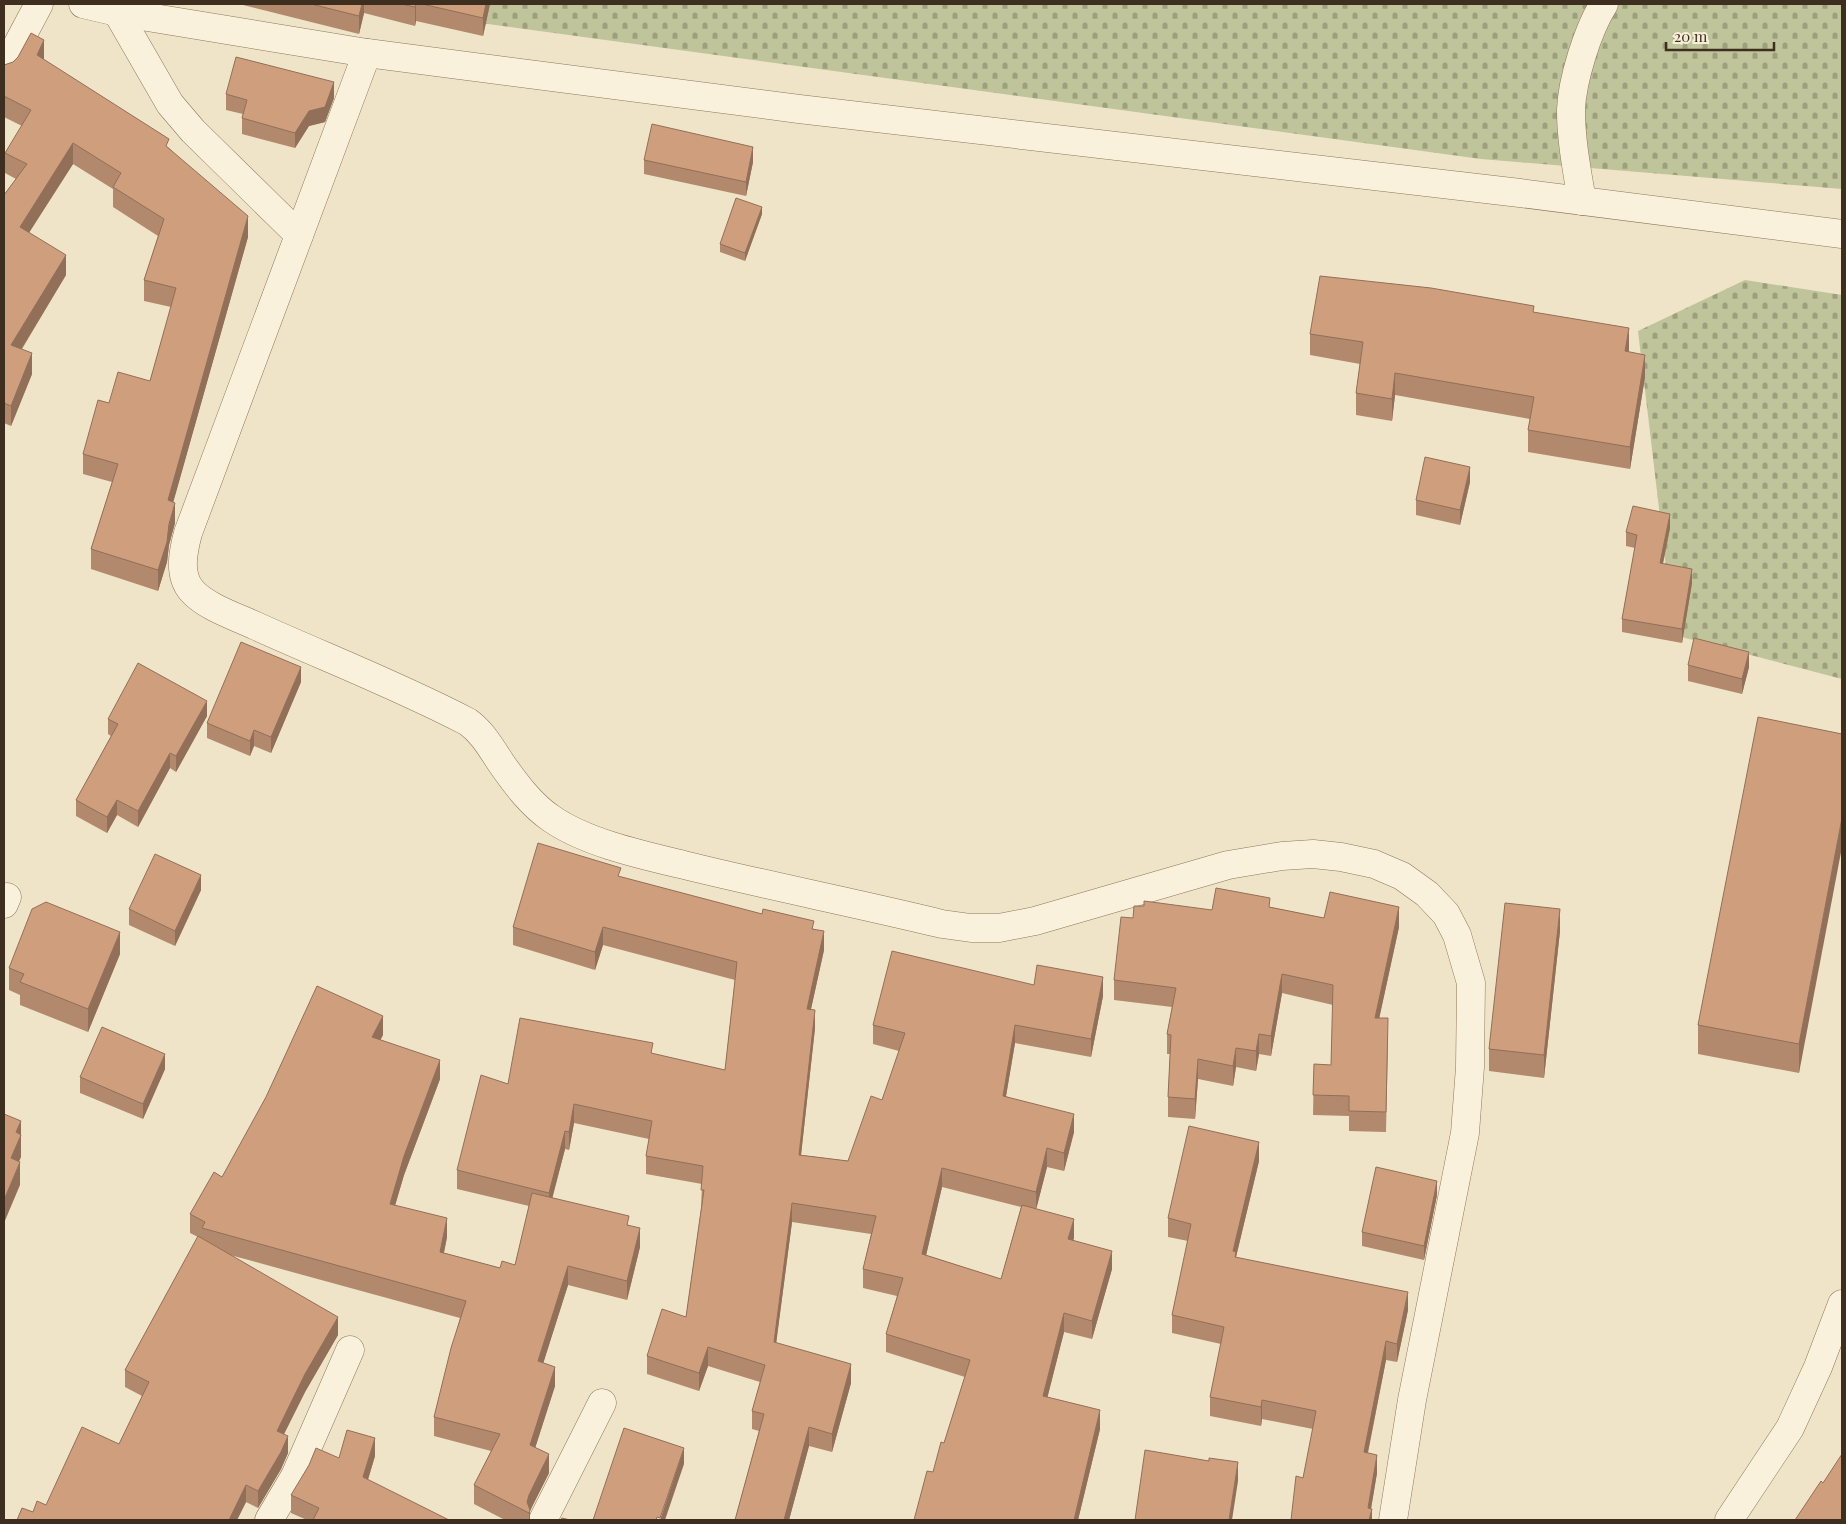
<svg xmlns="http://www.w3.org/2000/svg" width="1846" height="1524" viewBox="0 0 1846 1524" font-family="'Playfair Display',serif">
<defs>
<pattern id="cemetery-stones" width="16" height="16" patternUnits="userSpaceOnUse" patternTransform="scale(1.25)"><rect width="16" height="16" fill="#bfc49a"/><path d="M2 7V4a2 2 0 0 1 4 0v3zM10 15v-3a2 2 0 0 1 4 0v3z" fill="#9ca07d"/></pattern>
</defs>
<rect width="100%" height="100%" fill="#f0e4c8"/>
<g fill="url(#cemetery-stones)">
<polygon points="459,4 1842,4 1842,189 1481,159 459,20"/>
<polygon points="1745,280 1842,295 1842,679 1674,635 1638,331"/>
</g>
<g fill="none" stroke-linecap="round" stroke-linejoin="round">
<defs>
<g id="minor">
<polyline points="83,4 117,12 367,53 799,109 1520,193 1842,234"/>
<polyline points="117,12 170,104 193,131 299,235"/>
<path d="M367,53L188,533C183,552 178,575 192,591C206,607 237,617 256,626C327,658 399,686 468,722C483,733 491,748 501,763C515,783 531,805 552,819C587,843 642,855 684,865C769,886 856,903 942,924L971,928H999L1035,921L1228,865L1282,856L1313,854L1341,857L1374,864L1402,876L1427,894L1446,914L1457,935L1471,983L1470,1067L1465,1133L1412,1400L1393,1520"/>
<polyline points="4,70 39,4"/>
<path d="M1582,201C1577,171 1571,141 1571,110C1572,80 1588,29 1604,4"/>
<polyline points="4,904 7,897"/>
<polyline points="269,1520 295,1476 350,1350"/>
<polyline points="543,1520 602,1403"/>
<polyline points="1729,1520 1790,1428 1818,1367 1842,1304"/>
</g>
</defs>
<use href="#minor" stroke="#8d765c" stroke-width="29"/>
<use href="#minor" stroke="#faf1dc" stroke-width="28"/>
</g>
<g fill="#b2896c" fill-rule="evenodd">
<polygon points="239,4 490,4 483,36 416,21 415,26 364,13 359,34"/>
<polygon points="44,60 169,148 248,237 173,502 175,523 169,545 167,562 158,591 91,569 91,549 112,482 83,474 83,454 109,403 150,381 171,307 144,301 144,280 158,236 113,207 113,189 73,164 29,232 66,275 22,349 32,374 11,426 4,423 4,195 16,179 5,173 5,153 22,126 4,117 4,65"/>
<polygon points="226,94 334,98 325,122 309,126 295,148 242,134 242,118 243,114 226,110"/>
<polygon points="644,160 753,162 746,196 644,174"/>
<polygon points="762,214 745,261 720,252 720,244"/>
<polygon points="1534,312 1629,349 1629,352 1645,377 1630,469 1528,452 1528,430 1530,419 1395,395 1392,421 1356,415 1356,393 1360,364 1310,355 1310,334"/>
<polygon points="1470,482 1460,525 1416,515 1416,500"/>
<polygon points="1670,528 1663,564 1692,583 1682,643 1622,632 1622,619 1635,548 1626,546 1626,532"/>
<polygon points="1688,665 1749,667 1742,694 1688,681"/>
<polygon points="301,682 271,753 254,746 250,756 207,738 207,723"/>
<polygon points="207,716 176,772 170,768 138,827 117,815 107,833 76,816 76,800 111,736 108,734 108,719"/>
<polygon points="1842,734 1799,1073 1698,1054 1698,1025"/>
<path d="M621,877L814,929L824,950L811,1009L815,1028L801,1155L848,1161L882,1100L899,1051L873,1044V1025L1034,985L1103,996L1091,1057L1015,1043L1006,1096L1074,1132L1064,1171L1047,1167L1036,1209L1074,1238L1073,1240L1112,1269L1092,1339L1064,1332L1047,1398L1100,1429L1078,1520H914L944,1443L965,1377L886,1352V1334L897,1296L863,1288V1269L871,1234L792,1222L776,1343L851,1383L832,1452L809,1446L789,1520H735L759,1431L752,1429V1411L760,1382L708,1366L699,1391L647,1374V1356L686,1317L701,1209L702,1184L646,1174V1156L649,1139L574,1123L569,1150L565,1149L552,1198L629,1225L640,1247L627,1300L568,1285L543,1363L555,1386L535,1448L549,1473L530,1510V1520H505L474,1504V1485L491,1451L434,1436V1417L460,1318L230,1255L338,1335L305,1392L284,1434L288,1453L281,1469L258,1508L246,1502L237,1520H17L46,1505L119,1444L142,1396L125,1387V1370L198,1237L190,1233V1214L222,1177L383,1035L380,1040L440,1079L404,1175L395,1205L447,1237L444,1253L500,1268L515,1265L529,1206L457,1189V1170L508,1084L653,1054L725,1070L735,980L603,945L595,970L513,945V927ZM942,1187L1021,1207L1001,1279L926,1255Z"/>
<polygon points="201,890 175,946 129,925 129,909"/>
<polygon points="1270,907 1324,918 1399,927 1379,1018 1388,1038 1386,1132 1349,1131 1349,1116 1313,1115 1314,1064 1331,1065 1333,1005 1282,993 1271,1056 1259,1054 1256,1071 1236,1067 1233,1086 1198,1079 1195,1119 1168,1117 1168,1097 1170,1054 1167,1054 1167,1034 1172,1007 1114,1000 1114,980 1133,918 1212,910"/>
<polygon points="1560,931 1544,1078 1489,1071 1489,1049"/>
<polygon points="120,954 88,1032 20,1005 20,995 9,990 9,968"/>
<polygon points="165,1069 143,1119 80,1093 80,1077"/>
<polygon points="1259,1161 1236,1257 1408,1310 1397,1362 1386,1360 1368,1453 1377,1473 1371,1509 1372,1520 1303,1478 1313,1429 1262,1419 1261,1426 1210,1416 1210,1397 1221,1344 1172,1333 1172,1315 1188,1241 1168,1237 1168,1218"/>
<polygon points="1437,1195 1424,1260 1362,1246 1362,1232"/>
<polygon points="375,1456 368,1480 449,1520 307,1520 291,1513 291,1495 339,1458"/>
</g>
<g fill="#916f58">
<polygon points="362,4 364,4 364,13 359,34 359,16"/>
<polygon points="416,4 416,21 415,26 415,7"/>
<polygon points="486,4 490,4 483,36 483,18"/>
<polygon points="44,40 44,60 37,55"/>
<polygon points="334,82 334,98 325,122 309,126 295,148 295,133 309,111"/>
<polygon points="73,143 73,164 20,247 20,227"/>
<polygon points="753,147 753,162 746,196 746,182"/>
<polygon points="762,207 762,214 745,261 745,253"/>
<polygon points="248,216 248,237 168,521 168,500"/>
<polygon points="66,255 66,275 11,366 11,345"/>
<polygon points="1629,328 1629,349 1625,373 1625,351"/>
<polygon points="32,353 32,374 11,426 11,406"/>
<polygon points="1645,355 1645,377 1630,469 1630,447"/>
<polygon points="1395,373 1395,395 1392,421 1392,399"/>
<polygon points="1470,467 1470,482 1460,525 1460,510"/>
<polygon points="175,503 175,523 169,545 167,562 158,591 158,570"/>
<polygon points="1670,514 1670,528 1660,577 1660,563"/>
<polygon points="1692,569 1692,583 1682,643 1682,629"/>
<polygon points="1749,652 1749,667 1742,694 1742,679"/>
<polygon points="301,667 301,682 271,753 271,737"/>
<polygon points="207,701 207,716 176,772 176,756"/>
<polygon points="254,730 254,746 250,756 250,741"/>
<polygon points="170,753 170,768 138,827 138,811"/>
<polygon points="117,800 117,815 107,833 107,817"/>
<polygon points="1842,818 1842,847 1799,1073 1799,1044"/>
<polygon points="201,875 201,890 175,946 175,931"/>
<polygon points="1399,907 1399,927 1375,1038 1375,1018"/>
<polygon points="1560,909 1560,931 1544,1078 1544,1055"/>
<polygon points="603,927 603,945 595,970 595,952"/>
<polygon points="824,931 824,950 807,1027 807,1009"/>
<polygon points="120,932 120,954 88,1032 88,1009"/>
<polygon points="1282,974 1282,993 1271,1056 1271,1036"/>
<polygon points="1103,977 1103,996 1091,1057 1091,1039"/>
<polygon points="815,1010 815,1028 799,1173 799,1155"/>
<polygon points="383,1016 383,1035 372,1056 372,1037"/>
<polygon points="1015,1025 1015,1043 1003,1114 1003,1096"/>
<polygon points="1259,1034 1259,1054 1256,1071 1256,1051"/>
<polygon points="1236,1048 1236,1067 1233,1086 1233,1066"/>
<polygon points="165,1054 165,1069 143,1119 143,1104"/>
<polygon points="1198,1059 1198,1079 1195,1119 1195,1099"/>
<polygon points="440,1060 440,1079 404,1175 390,1223 390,1204 404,1156"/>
<polygon points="574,1104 574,1123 569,1150 569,1132"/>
<polygon points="1074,1114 1074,1132 1064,1171 1064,1153"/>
<polygon points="21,1121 21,1157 11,1181 11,1158 16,1132"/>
<polygon points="565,1131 565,1149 549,1211 549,1193"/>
<polygon points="1259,1142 1259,1161 1236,1257 1235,1275 1233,1251"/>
<polygon points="1047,1148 1047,1167 1036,1210 1036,1192"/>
<polygon points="20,1162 20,1185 4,1223 4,1200"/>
<polygon points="942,1168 942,1187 922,1273 922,1254"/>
<polygon points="1437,1181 1437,1195 1424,1260 1424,1246"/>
<polygon points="792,1203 792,1222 774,1360 774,1342"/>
<polygon points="447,1218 447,1237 440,1271 440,1252"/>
<polygon points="1074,1219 1074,1238 1068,1257 1068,1239"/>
<polygon points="640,1228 640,1247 627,1300 627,1281"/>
<polygon points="1112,1251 1112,1269 1092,1339 1092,1321"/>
<polygon points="568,1266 568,1285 538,1380 538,1361"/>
<polygon points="1408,1292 1408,1310 1397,1362 1397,1344"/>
<polygon points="1064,1313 1064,1332 1043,1415 1043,1396"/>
<polygon points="338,1317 338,1335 305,1392 277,1448 277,1431 305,1374"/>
<polygon points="1386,1341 1386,1360 1364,1471 1364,1452"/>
<polygon points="708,1347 708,1366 699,1391 699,1373"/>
<polygon points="851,1364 851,1383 832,1452 832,1434"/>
<polygon points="555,1367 555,1386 530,1464 530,1445"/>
<polygon points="1262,1400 1262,1419 1261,1426 1261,1407"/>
<polygon points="1100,1410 1100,1429 1078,1520 1074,1520"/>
<polygon points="809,1427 809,1446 789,1520 784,1520"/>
<polygon points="288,1436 288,1453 281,1469 258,1508 258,1491"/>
<polygon points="375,1438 375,1456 363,1495 363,1477"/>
<polygon points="684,1448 684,1464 665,1520 660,1520"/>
<polygon points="549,1454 549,1473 529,1513 527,1502 529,1495"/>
<polygon points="1377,1455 1377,1473 1369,1520 1368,1508"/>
<polygon points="1238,1462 1238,1481 1232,1520 1229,1520"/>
<polygon points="246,1485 246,1502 237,1520 229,1520"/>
<polygon points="1372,1509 1372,1520 1369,1520"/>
<polygon points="530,1510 530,1520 529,1520 529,1513"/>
</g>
<g fill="#cf9f7d" stroke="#916f58">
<polygon points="311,4 362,4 359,16"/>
<polygon points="401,4 416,4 415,7"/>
<polygon points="422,4 486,4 483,18"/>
<polygon points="31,33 44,40 37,55 169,139 166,146 248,216 168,500 175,503 169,524 167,542 158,570 91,549 118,464 83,454 98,400 109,403 118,372 150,381 176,288 144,280 164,219 113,187 121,173 73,143 20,227 66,255 11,345 32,353 11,406 4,403 4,195 27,164 5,153 31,110 4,96 4,65 13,62 18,57"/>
<polygon points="236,57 334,82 325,107 309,111 295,133 242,118 247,100 226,94"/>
<polygon points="652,124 753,147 746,182 644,160"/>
<polygon points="736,198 762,207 745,253 720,244"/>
<polygon points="1320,276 1431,288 1534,306 1533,312 1629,328 1625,351 1645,355 1630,447 1528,430 1534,397 1395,373 1392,399 1356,393 1363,342 1310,334"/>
<polygon points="1425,457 1470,467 1460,510 1416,500"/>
<polygon points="1633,506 1670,514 1660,563 1692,569 1682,629 1622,619 1637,535 1626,532"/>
<polygon points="1694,638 1749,652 1742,679 1688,665"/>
<polygon points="241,642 301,667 271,737 254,730 250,741 207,723"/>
<polygon points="138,663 207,701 176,756 170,753 138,811 117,800 107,817 76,800 118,724 108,719"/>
<polygon points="1758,717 1842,734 1842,818 1799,1044 1698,1025"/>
<polygon points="538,843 621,868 618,876 762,914 763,909 814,921 812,929 824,931 807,1009 815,1010 799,1155 848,1161 871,1096 882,1100 905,1033 873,1025 892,951 1034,985 1037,965 1103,977 1091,1039 1015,1025 1003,1096 1074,1114 1064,1153 1047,1148 1036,1192 942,1168 922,1254 1001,1279 1022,1205 1074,1219 1068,1239 1112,1251 1092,1321 1064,1313 1043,1396 1100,1410 1074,1520 914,1520 927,1471 933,1472 941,1442 944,1443 970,1360 886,1334 903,1278 863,1269 876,1216 792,1203 774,1342 851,1364 832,1434 809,1427 784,1520 735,1520 764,1414 752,1411 765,1365 708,1347 699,1373 647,1356 662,1309 686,1317 704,1190 701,1190 703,1166 646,1156 652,1121 574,1104 569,1132 565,1131 549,1193 457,1170 481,1075 508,1084 520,1018 653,1043 651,1053 725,1070 737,962 603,927 595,952 513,927"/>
<polygon points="155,854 201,875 175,931 129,909"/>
<polygon points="1216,888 1270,898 1269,907 1324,918 1330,892 1399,907 1375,1018 1388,1018 1386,1112 1349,1111 1349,1096 1313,1095 1314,1064 1331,1065 1333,985 1282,974 1271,1036 1259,1034 1256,1051 1236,1048 1233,1066 1198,1059 1195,1099 1168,1097 1171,1035 1167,1034 1176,988 1114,980 1121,917 1133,918 1134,906 1144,906 1144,901 1212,910"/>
<polygon points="46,902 120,932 88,1009 20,982 24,974 9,968 32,909"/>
<polygon points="1505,903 1560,909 1544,1055 1489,1049"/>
<polygon points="317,986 383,1016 372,1037 440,1060 404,1156 390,1204 447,1218 440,1252 500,1268 502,1261 515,1265 532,1193 629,1216 627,1225 640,1228 627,1281 568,1266 538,1361 555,1367 530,1445 549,1454 529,1495 527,1502 530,1510 529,1513 474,1485 500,1434 434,1417 451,1348 466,1301 202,1228 205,1222 190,1214 214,1172 222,1177 266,1097"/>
<polygon points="102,1027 165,1054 143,1104 80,1077"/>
<polygon points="4,1114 21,1121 16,1132 21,1135 11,1158 20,1162 4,1200"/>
<polygon points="1189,1126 1259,1142 1233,1251 1236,1252 1235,1257 1408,1292 1397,1344 1386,1341 1364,1452 1377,1455 1368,1508 1372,1509 1369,1520 1291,1520 1296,1476 1303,1478 1316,1411 1262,1400 1261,1407 1210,1397 1224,1327 1172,1315 1191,1224 1168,1218"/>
<polygon points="1376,1167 1437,1181 1424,1246 1362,1232"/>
<polygon points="198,1236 338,1317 305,1374 277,1431 288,1436 281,1452 258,1491 246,1485 229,1520 17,1520 22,1508 33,1512 37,1501 46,1505 82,1427 119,1444 149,1382 125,1370"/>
<polygon points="624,1428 684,1448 660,1518 657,1517 656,1520 593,1520"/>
<polygon points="347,1430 375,1438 363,1477 449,1520 313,1520 319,1508 291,1495 309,1465 316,1448 339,1458"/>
<polygon points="1145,1450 1209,1461 1209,1458 1238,1462 1229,1520 1135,1520"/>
<polygon points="1842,1454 1842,1520 1795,1520 1821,1481 1823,1483"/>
<polygon points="562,1518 570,1520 561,1520"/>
</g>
<rect width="1846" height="1524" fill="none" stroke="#3d2e20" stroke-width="10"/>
<path d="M1666 42v8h108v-8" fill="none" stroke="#3d2e20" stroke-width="2.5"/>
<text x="1674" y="42" font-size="15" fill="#3d2e20" stroke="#f7eed8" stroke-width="4" paint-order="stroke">20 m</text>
</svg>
